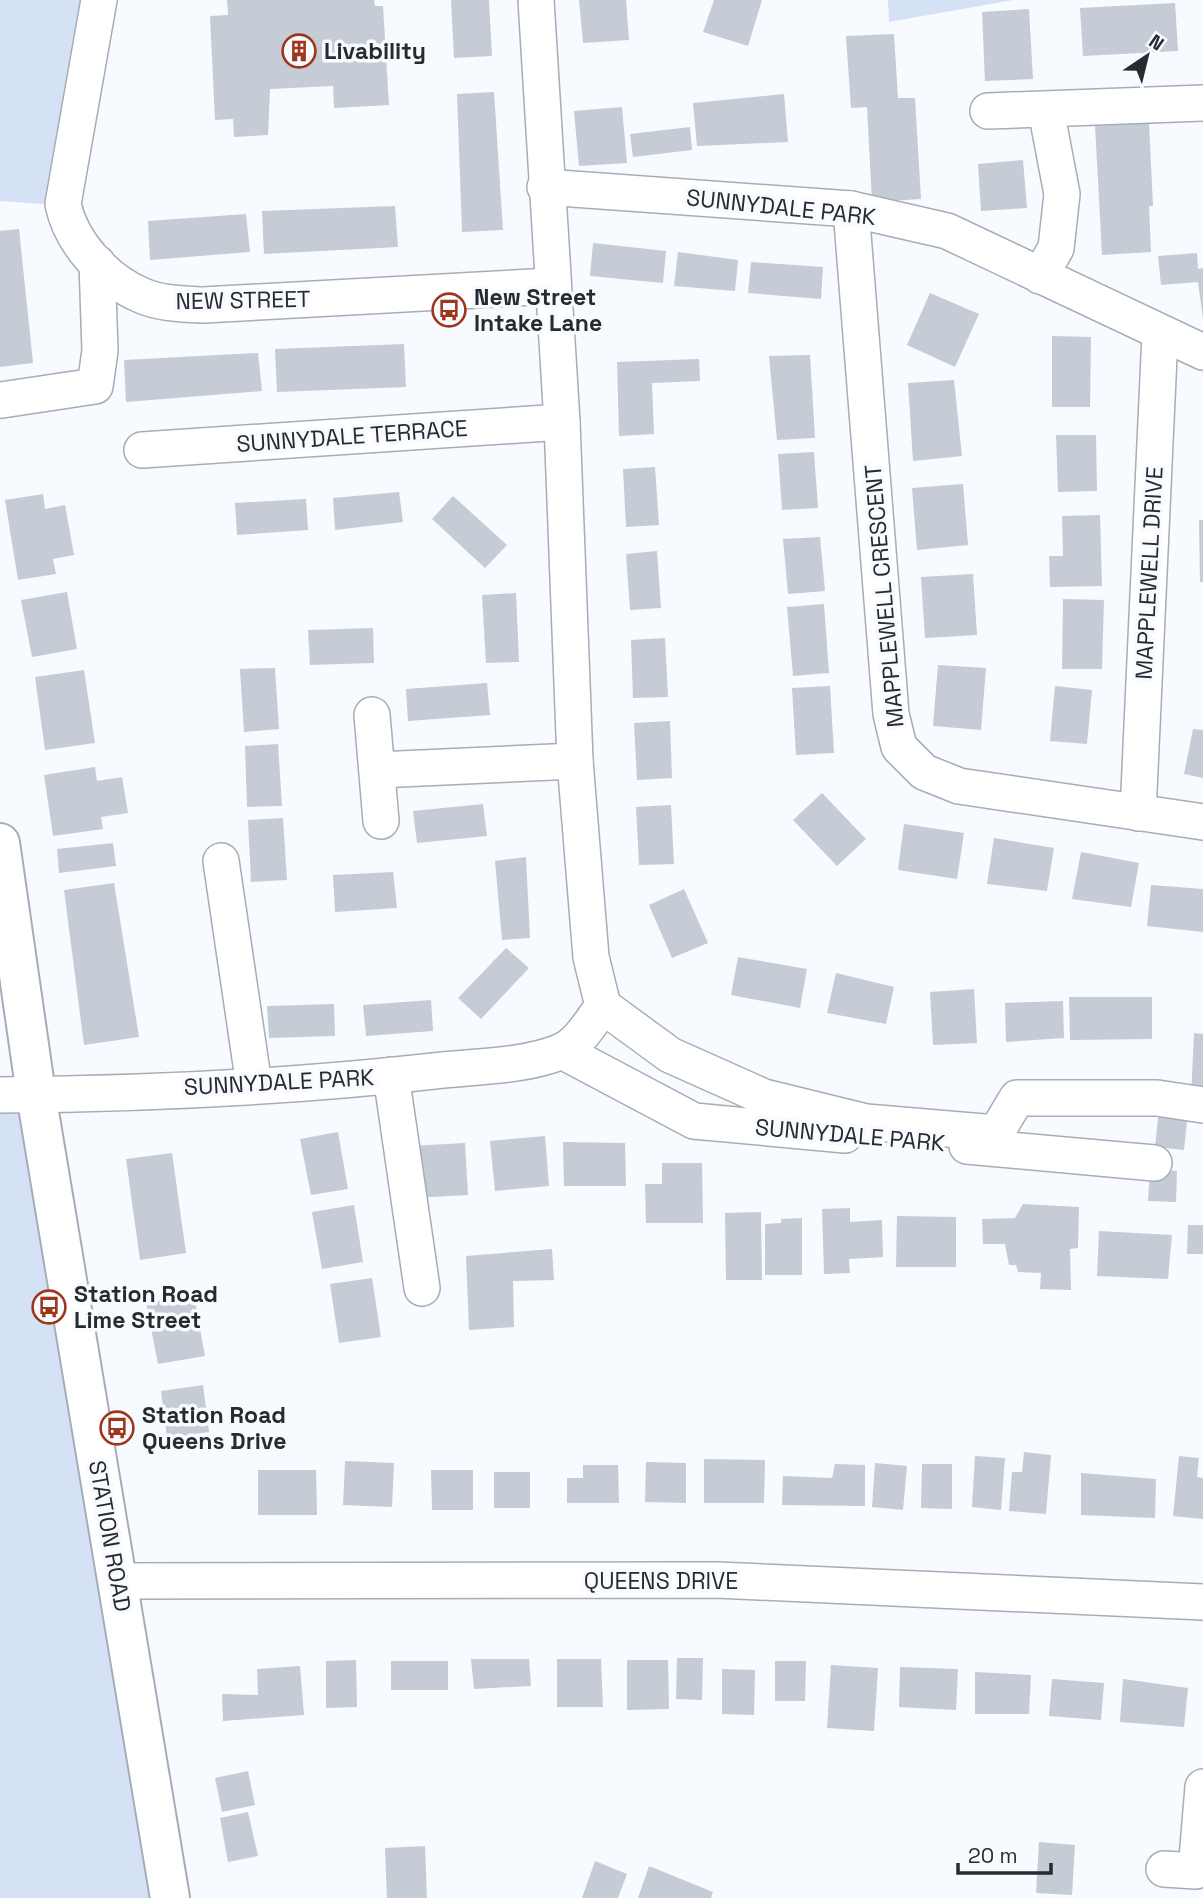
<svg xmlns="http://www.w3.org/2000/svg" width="1203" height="1898" viewBox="0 0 1203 1898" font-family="'Space Grotesk',sans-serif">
<rect width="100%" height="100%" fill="#f7fafe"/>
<g fill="#d5e1f5">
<polygon points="0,0 81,0 44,204 0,201"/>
<polygon points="888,0 1013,0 889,22"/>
<polygon points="36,1094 170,1898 0,1898 0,1095"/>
</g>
<g fill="#c5ccd6">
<polygon points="227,0 374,0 375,6 383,6 389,105 334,108 333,86 270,89 268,135 234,137 233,119 215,120 210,16 228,15"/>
<polygon points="451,0 489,0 492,56 454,58"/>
<polygon points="579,0 626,0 629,40 583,43"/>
<polygon points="714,0 762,0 748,46 703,32"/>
<polygon points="1175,3 1178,51 1083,56 1080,8"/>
<polygon points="1029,9 1033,79 985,81 982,12"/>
<polygon points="894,34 898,98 915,98 921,199 872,202 867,107 851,108 846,36"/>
<polygon points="494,92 503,230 462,232 457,94"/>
<polygon points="784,94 788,142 697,146 693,103"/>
<polygon points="622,107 627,163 579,166 574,111"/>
<polygon points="1149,123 1153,206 1149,206 1151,252 1102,255 1095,126"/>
<polygon points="690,127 692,150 633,157 630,134"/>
<polygon points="1023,160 1027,208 981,211 978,164"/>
<polygon points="395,206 398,247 264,254 262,211"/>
<polygon points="246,214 250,252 150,260 148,221"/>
<polygon points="19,229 33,363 0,367 0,231"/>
<polygon points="593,243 666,251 663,283 590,276"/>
<polygon points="678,252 738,260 735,291 674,286"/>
<polygon points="1197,253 1198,269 1203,268 1203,319 1198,282 1161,285 1158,256"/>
<polygon points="751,262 823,267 821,299 748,293"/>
<polygon points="930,293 979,314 955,367 907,345"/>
<polygon points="1052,336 1091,337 1090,407 1052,407"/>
<polygon points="404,344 406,387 277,392 275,349"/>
<polygon points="258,353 262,391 126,402 124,360"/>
<polygon points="810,355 815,438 777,440 769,356"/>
<polygon points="699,359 700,381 652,383 654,434 619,436 617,362"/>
<polygon points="954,380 962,456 913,461 908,383"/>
<polygon points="1056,435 1096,435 1097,491 1058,492"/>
<polygon points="814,452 818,508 782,510 778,454"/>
<polygon points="655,467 659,525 626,527 623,469"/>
<polygon points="963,484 968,545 917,550 912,488"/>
<polygon points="399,492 403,522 335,530 333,498"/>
<polygon points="43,494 45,509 65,505 74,555 53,559 56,574 18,580 5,500"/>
<polygon points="453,496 507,545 485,568 432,519"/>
<polygon points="306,499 308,530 237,535 235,503"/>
<polygon points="1100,515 1102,586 1050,587 1049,556 1063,556 1062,516"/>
<polygon points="1199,520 1203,520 1203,582 1200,582"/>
<polygon points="820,537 825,591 788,594 783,539"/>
<polygon points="657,551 661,608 630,610 626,554"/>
<polygon points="973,574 977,635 925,638 921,577"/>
<polygon points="67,592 77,649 32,657 21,600"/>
<polygon points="516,593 519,662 486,663 482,595"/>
<polygon points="1063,599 1104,600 1102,669 1062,669"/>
<polygon points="824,604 829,673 793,676 787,607"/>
<polygon points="373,628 374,663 310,665 308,630"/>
<polygon points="665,638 668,697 633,698 631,640"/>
<polygon points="938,665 986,668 981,730 933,726"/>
<polygon points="275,668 279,729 244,732 240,669"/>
<polygon points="84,670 95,743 45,750 35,677"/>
<polygon points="487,683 490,715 408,721 406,689"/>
<polygon points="830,686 834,753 796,755 792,688"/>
<polygon points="1055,686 1092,690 1087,744 1050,741"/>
<polygon points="670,721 672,778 637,780 634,723"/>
<polygon points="1193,729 1203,730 1203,778 1184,774"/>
<polygon points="278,744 282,806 247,807 245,746"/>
<polygon points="95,767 97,781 122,777 128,813 101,817 103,829 53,836 44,775"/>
<polygon points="822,793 866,839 837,866 793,820"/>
<polygon points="483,804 487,836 417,843 413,811"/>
<polygon points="671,805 674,864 639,865 636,807"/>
<polygon points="283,818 287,880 251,882 248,820"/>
<polygon points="904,824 964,833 957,879 898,870"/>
<polygon points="994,838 1054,848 1047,891 987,884"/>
<polygon points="113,843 116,866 59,873 57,849"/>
<polygon points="1081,852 1139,863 1131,907 1072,899"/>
<polygon points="526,857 530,938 502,940 495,861"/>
<polygon points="393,872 397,908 335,912 333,875"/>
<polygon points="114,883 139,1037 84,1045 64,890"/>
<polygon points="1151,885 1203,889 1203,932 1147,926"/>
<polygon points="684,889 708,943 672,958 649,905"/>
<polygon points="506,948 529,968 481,1019 458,998"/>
<polygon points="738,957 807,969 800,1008 731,995"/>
<polygon points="836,973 894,987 886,1024 827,1013"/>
<polygon points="974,989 977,1043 933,1045 930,992"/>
<polygon points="1069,997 1152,997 1152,1039 1070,1040"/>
<polygon points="431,1000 433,1031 366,1036 363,1005"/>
<polygon points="1063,1001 1064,1038 1006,1042 1005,1003"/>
<polygon points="334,1004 335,1036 269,1038 267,1006"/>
<polygon points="1194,1033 1203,1034 1203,1099 1191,1098"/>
<polygon points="1159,1109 1188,1112 1184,1150 1155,1147"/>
<polygon points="338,1132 348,1189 311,1195 300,1139"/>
<polygon points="545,1136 549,1186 495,1191 490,1141"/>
<polygon points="563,1142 625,1143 626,1186 564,1186"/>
<polygon points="465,1143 468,1195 413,1198 410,1146"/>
<polygon points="172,1153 186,1253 140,1260 126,1159"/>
<polygon points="662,1163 702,1163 703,1223 646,1223 645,1184 662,1184"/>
<polygon points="1150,1169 1177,1171 1176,1202 1148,1201"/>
<polygon points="1023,1204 1079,1207 1078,1248 1070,1249 1071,1290 1040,1289 1041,1273 1018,1272 1016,1265 1009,1265 1005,1244 983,1244 982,1219 1015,1218"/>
<polygon points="354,1205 363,1262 322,1269 312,1212"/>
<polygon points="850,1208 850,1222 882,1220 883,1257 849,1259 850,1273 824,1274 822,1209"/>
<polygon points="761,1212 762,1280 726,1280 725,1213"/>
<polygon points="897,1216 956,1217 956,1267 896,1267"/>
<polygon points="802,1218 802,1275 765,1275 765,1224 781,1223 781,1219"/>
<polygon points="1188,1225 1203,1225 1203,1254 1187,1254"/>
<polygon points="1099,1231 1172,1235 1168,1279 1097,1276"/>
<polygon points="552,1249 554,1280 513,1281 514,1327 469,1330 466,1256"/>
<polygon points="372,1278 381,1337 339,1343 330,1284"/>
<polygon points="194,1295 205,1356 158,1364 146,1303"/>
<polygon points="203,1385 209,1432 167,1438 161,1391"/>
<polygon points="1024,1452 1051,1455 1046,1514 1009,1511 1012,1472 1022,1472"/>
<polygon points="975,1456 1005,1458 1001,1510 972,1507"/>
<polygon points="1179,1456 1199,1458 1197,1477 1203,1478 1203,1519 1173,1516"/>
<polygon points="704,1459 765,1460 764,1503 704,1503"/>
<polygon points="345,1461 394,1463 392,1507 343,1505"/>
<polygon points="646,1462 686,1463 686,1503 645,1502"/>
<polygon points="875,1463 907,1466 903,1510 872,1507"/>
<polygon points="835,1464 865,1465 865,1506 782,1505 783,1476 832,1478"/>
<polygon points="922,1464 952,1464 952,1509 921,1508"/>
<polygon points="583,1465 618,1465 619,1503 567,1503 567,1478 583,1478"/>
<polygon points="258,1470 316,1470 317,1515 258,1515"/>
<polygon points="431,1470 473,1470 473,1510 432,1510"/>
<rect x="494" y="1472" width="36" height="36"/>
<polygon points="1081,1473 1156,1479 1155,1518 1081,1515"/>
<polygon points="677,1658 703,1658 702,1700 676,1699"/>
<polygon points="471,1659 529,1659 531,1686 474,1689"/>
<polygon points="557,1659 601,1659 603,1707 557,1707"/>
<polygon points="356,1660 357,1707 326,1708 326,1661"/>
<polygon points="627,1660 668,1660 669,1709 627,1710"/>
<rect x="391" y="1661" width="57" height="29"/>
<polygon points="775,1661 806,1661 805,1701 775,1701"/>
<polygon points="831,1665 878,1668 874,1731 827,1728"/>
<polygon points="300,1666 304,1715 223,1721 222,1694 258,1695 257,1669"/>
<polygon points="900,1667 958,1669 956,1710 899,1707"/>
<polygon points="722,1669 755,1670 754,1715 722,1714"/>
<polygon points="975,1672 1031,1675 1029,1714 975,1714"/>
<polygon points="1052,1679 1104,1683 1101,1720 1049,1716"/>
<polygon points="1123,1679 1188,1688 1184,1727 1120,1722"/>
<polygon points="248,1771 255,1805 222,1812 215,1778"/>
<polygon points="248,1812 258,1856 228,1862 220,1818"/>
<polygon points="1039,1842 1075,1845 1072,1895 1036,1893"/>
<polygon points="425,1846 427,1898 387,1898 385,1848"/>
<polygon points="595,1861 627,1874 618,1898 582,1898"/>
<polygon points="649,1866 713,1892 711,1898 638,1898"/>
</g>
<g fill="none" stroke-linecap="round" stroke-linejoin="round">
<defs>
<g id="minor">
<path d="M99,0L63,204C71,243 106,281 143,296C162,304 183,304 203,305L552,286"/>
<polyline points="988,111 1203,103"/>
<polyline points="545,187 851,209 947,231 1203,352"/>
<polyline points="851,209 891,714 899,747 924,772 959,786 1203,822"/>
<polyline points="1040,276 1056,248 1062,194 1046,110"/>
<polyline points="2,400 95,386 100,351 97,263"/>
<polyline points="142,450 562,422"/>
<polyline points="372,715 381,821"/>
<polyline points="377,770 575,761"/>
<polyline points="1138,813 1160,334"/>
<polyline points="221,861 254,1085"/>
<polyline points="603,1006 670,1055 764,1097 866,1122 996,1133 1017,1098 1157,1098 1203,1105"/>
<polyline points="562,1051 694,1121 845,1135"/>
<polyline points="391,1075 422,1288"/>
<path d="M0,1095C144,1094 291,1087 434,1071C474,1066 522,1067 560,1052C579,1044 591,1022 603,1006L591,957L575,761L562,422L536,0"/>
<polyline points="967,1146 1154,1163"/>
<polyline points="118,1581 717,1580 1203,1602"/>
<polyline points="1164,1869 1196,1871 1203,1787"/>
</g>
<polyline id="major" points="0,843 36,1094 170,1898"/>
</defs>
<use href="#minor" stroke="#a6adb7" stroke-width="38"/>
<use href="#major" stroke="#a6adb7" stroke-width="42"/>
<use href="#minor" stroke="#fff" stroke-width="35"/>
<use href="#major" stroke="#fff" stroke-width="38"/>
</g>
<defs>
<symbol id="building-ring" viewBox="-11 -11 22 22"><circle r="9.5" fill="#f7fafe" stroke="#9e361a" stroke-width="1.5"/><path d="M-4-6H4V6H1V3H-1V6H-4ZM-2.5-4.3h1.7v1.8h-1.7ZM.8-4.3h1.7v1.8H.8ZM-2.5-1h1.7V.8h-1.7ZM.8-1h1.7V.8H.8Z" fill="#9e361a"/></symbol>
<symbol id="bus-ring" viewBox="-11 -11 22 22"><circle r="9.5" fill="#f7fafe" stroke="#9e361a" stroke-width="1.5"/><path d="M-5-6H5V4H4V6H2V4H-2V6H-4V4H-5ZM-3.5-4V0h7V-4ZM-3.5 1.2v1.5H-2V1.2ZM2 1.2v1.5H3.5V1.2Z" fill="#9e361a"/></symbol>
</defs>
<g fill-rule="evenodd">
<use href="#building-ring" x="280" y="32" width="38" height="38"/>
<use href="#bus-ring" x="430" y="291" width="38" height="38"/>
<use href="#bus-ring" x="30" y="1288" width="38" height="38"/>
<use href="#bus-ring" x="98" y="1409" width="38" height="38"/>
</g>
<g text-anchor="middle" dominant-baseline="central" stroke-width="7" stroke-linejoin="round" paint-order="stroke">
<g font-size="23" font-weight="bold" fill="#272a2e" stroke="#f7fafe" text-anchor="start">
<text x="324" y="51">Livability</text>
<text x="474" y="297">New Street<tspan x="474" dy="26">Intake Lane</tspan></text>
<text x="74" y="1294">Station Road<tspan x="74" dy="26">Lime Street</tspan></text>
<text x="142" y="1415">Station Road<tspan x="142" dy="26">Queens Drive</tspan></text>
</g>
<g font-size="23" fill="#272a2e" stroke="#f7fafe">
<text transform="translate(781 207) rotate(6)">SUNNYDALE PARK</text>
<text transform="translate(243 300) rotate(-1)">NEW STREET</text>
<text transform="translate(352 436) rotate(-4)">SUNNYDALE TERRACE</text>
<text transform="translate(1149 573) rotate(-87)">MAPPLEWELL DRIVE</text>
<text transform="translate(884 596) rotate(-95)">MAPPLEWELL CRESCENT</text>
<text transform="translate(279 1082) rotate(-3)">SUNNYDALE PARK</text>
<text transform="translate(850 1135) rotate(5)">SUNNYDALE PARK</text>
<text transform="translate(110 1536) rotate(80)">STATION ROAD</text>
<text x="661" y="1581">QUEENS DRIVE</text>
</g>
</g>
<g transform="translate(1147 56) rotate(35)" stroke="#f7fafe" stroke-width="5" paint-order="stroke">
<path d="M0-5L12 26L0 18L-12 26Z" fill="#272a2e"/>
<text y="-10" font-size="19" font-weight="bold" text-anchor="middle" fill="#272a2e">N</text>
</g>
<path d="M958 1863v10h93v-10" fill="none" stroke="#272a2e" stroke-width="3.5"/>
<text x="968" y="1863" font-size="21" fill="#272a2e" stroke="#f7fafe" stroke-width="5" paint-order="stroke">20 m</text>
</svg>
